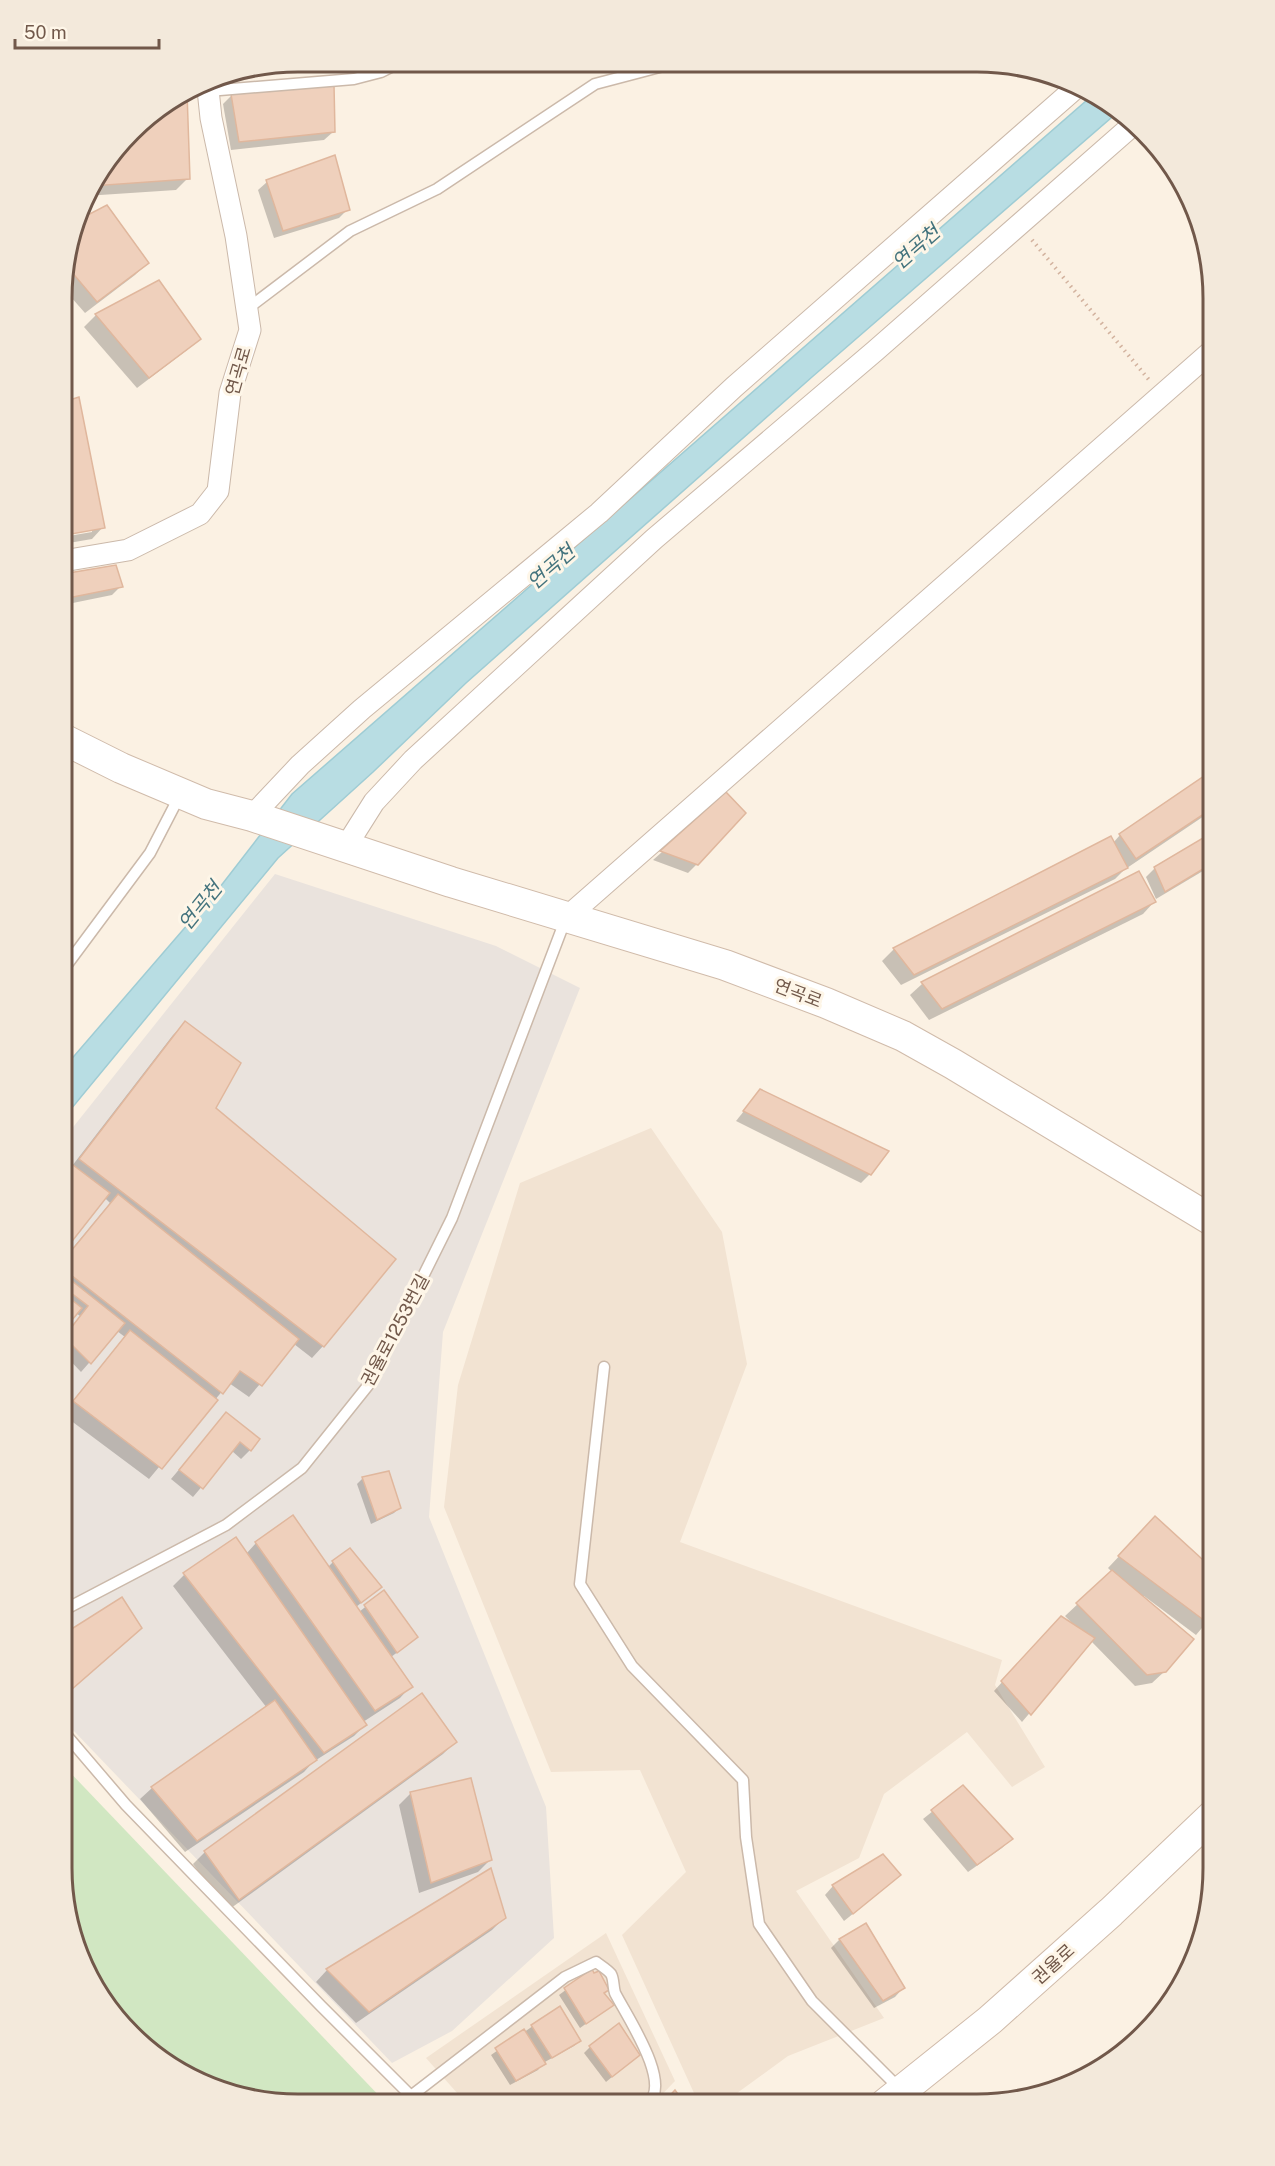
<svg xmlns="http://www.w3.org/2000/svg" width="1275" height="2166" viewBox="0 0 1275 2166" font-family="'Public Sans','Noto Sans KR',sans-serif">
<rect width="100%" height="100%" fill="#fbf1e3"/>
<g fill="#f2e3d2">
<polygon points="651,1128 722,1232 747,1364 680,1542 1002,1660 995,1685 1045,1767 1012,1787 967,1732 884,1794 859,1858 796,1891 884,2018 788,2056 722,2104 699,2104 622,1935 686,1872 640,1770 551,1772 444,1507 458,1385 520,1183"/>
<polygon points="606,1933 675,2081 653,2104 466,2103 426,2058"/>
</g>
<polygon fill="#eae3dd" points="275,874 496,946 580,988 443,1332 429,1517 546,1807 554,1938 452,2031 392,2063 73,1730 62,1728 62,1141"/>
<polygon fill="#d1e7c2" points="62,1764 386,2103 267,2102 194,2080 142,2046 102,2000 74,1944 62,1868"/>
<polygon fill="#b8dde3" stroke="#9fccd4" stroke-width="1.5" points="1094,94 1119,111 812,377 466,683 373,772 278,858 62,1120 62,1070 220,887 292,794"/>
<g fill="#0003">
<polygon points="232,95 333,132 324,140 231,150 223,104"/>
<polygon points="142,120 188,178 176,190 85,196"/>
<polygon points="267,182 348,209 339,218 274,238 258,190"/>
<polygon points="106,207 147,263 135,275 85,313 63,288 63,268 77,222"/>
<polygon points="158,282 199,339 187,350 137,388 84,327 96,315"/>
<polygon points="63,403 103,527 92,539 63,544 63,537 92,532 92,529 63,534"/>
<polygon points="63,575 121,586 112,595 63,605"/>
<polygon points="1213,772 1213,810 1124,870 1115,879 901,985 882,961 894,949 1110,838 1113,843 1120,835"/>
<polygon points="726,795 697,864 688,873 653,860"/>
<polygon points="1213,834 1213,865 1156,899 1146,877 1155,868"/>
<polygon points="1138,873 1154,902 1143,914 929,1020 910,995 922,984"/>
<polygon points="185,1023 214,1109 323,1346 312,1358 294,1344 249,1397 229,1383 149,1479 62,1414 125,1337 117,1331 81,1372 62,1352 62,1339 80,1316 76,1313 62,1329 62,1261 110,1203 72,1166 173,1035"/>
<polygon points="760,1091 870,1174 861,1183 736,1121"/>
<polygon points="226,1414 250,1450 241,1459 232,1451 193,1497 171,1479"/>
<polygon points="363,1478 399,1508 394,1513 371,1524 357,1484"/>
<polygon points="1155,1518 1213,1571 1213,1615 1196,1635 1144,1596 1142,1598 1165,1671 1152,1683 1135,1686 1091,1641 1022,1722 994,1691 1052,1627 1074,1625 1065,1616 1112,1572 1108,1568"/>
<polygon points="235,1539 246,1554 256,1543 328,1567 333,1562 375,1592 356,1607 359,1612 384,1592 411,1642 391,1657 411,1686 400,1698 363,1722 365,1725 354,1736 313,1762 304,1772 185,1852 140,1799 152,1788 267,1708 173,1586 184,1575"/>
<polygon points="122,1599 132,1637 62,1697 62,1637"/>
<polygon points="421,1695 455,1742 443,1754 227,1911 193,1864 205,1852"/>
<polygon points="963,1787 1011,1839 1002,1848 968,1872 923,1819"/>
<polygon points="411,1793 490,1860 478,1872 419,1893 399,1805"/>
<polygon points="890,1884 844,1921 825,1895 833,1886"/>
<polygon points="504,1918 492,1930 356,2023 316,1982 327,1970"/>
<polygon points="866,1925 903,1988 895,1997 874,2008 831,1948 839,1940"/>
<polygon points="591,1971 603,1994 612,2005 580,2028 559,1995"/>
<polygon points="559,2008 579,2041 574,2046 543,2063 538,2070 510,2085 491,2055"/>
<polygon points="590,2047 638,2055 606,2082 584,2053"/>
</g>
<g fill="#efd0bc" stroke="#e0b79d" stroke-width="1.5">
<polygon points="334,85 335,132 239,142 231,94"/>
<polygon points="187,92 190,179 92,186 142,120"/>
<polygon points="335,155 350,210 283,231 266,180"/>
<polygon points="107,205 149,263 97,302 65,264 78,220"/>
<polygon points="159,280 201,339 149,378 95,314"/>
<polygon points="79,397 105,528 66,535 63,526 63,402"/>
<polygon points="116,565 123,587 63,599 63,574"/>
<polygon points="1213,770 1213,808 1136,859 1119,834"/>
<polygon points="726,792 746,813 698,865 660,851"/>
<polygon points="1213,832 1213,863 1165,892 1154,867"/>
<polygon points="1111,836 1128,868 914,975 893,948"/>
<polygon points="1139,871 1156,902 942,1009 921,982"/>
<polygon points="185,1021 241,1063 216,1108 396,1259 324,1347 79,1159"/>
<polygon points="760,1089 889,1151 871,1175 743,1111"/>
<polygon points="69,1162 110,1193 62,1254 62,1171"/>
<polygon points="118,1194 299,1339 262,1386 240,1371 223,1394 62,1268 62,1262"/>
<polygon points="62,1273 125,1323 91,1364 64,1337 88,1306 62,1286"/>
<polygon points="62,1292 82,1308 62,1332"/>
<polygon points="130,1330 218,1400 162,1469 73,1401"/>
<polygon points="226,1412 260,1439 251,1451 240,1442 203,1489 179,1470"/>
<polygon points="389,1471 401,1508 377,1520 362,1477"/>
<polygon points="293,1515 413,1687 375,1711 255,1542"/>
<polygon points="1155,1516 1213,1569 1213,1618 1209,1624 1118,1556"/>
<polygon points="236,1537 367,1725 324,1753 183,1573"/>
<polygon points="350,1548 382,1587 361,1603 332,1561"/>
<polygon points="1112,1570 1194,1639 1166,1672 1147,1675 1076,1603"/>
<polygon points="384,1590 418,1637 397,1653 364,1605"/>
<polygon points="122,1597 142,1628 71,1690 62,1682 62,1635"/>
<polygon points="1061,1616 1095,1638 1031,1715 1001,1681"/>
<polygon points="422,1693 457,1742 239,1900 204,1851"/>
<polygon points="275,1700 317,1760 197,1841 151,1787"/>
<polygon points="471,1778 492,1860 431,1883 410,1792"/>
<polygon points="963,1785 1013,1839 977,1865 931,1810"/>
<polygon points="883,1854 901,1875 853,1914 832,1885"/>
<polygon points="491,1868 506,1918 369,2012 326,1969"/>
<polygon points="866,1923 905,1988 883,2001 839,1939"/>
<polygon points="592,1969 594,1973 599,1971 609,1990 604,1993 614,2005 586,2024 564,1988"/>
<polygon points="560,2006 581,2041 552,2058 531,2025"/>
<polygon points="619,2023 640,2055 612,2077 589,2046"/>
<polygon points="524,2029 546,2064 516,2081 495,2048"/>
<polygon points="675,2090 685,2104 662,2104"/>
</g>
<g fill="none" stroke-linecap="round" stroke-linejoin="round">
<defs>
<g id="lane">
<polyline points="208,91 354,79 381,72 401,62"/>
<polyline points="247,309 350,231 437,189 595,84 671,64"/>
<polyline points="63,970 150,853 180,795"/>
<polyline points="604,1367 580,1584 632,1666 743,1780 746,1837 759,1924 812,2001 900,2089"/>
<polyline points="62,1611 226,1525 302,1468 370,1383 452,1218 566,918"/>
<polyline points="62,1730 126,1805 321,2006 418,2103"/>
<path d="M411,2096L565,1977L596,1962C600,1965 608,1970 611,1974C614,1979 613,1987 615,1993C626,2015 674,2085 647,2104"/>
</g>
<g id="street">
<polyline points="63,561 128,550 200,514 218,491 230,393 250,330 236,236 211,118 207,80"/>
<polyline points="252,816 300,765 362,709 599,513 734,387 1079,85"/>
<polyline points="345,848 374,802 413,760 654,539 875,351 1135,123"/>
<polyline points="566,918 1213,350"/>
</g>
<g id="secondary">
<polyline points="63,739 121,768 206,804 252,816 451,882 725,965 826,1003 903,1036 953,1064 1213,1221"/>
<polyline points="885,2104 990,2020 1111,1912 1213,1815"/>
</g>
</defs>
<use href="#lane" stroke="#cbb9aa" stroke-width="13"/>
<use href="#street" stroke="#cbb9aa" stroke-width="23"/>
<use href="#secondary" stroke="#d0bbaa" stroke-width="32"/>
<polyline stroke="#d3b39f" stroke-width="4" stroke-dasharray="1.5 4.5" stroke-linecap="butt" points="1032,240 1150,381"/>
<use href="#lane" stroke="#fff" stroke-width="10"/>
<use href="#street" stroke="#fff" stroke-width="21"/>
<use href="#secondary" stroke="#fff" stroke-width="30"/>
</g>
<g text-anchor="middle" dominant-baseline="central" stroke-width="6" stroke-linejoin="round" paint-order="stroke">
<g font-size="18" fill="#71584a" stroke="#fef6e8">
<text transform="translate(238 371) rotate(-74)">연곡로</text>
<text transform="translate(798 993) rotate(21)">연곡로</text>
<text transform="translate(395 1330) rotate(-62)">권율로1253번길</text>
<text transform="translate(1053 1964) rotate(-42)">권율로</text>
</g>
<g font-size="20" font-style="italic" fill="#43737d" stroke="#fef6e8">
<text transform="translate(916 247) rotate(-41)">연곡천</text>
<text transform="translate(551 567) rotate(-41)">연곡천</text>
<text transform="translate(200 906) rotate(-51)">연곡천</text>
</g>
</g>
<path d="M0 0H1275V2166H0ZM298 72H977A226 226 0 0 1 1203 298V1868A226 226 0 0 1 977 2094H298A226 226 0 0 1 72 1868V298A226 226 0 0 1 298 72Z" fill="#f3e9db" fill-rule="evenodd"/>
<path fill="none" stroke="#71584a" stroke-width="3" d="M298 72H977A226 226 0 0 1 1203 298V1868A226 226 0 0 1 977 2094H298A226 226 0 0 1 72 1868V298A226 226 0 0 1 298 72Z"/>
<path d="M15 39v9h144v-9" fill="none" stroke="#71584a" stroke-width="3"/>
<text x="24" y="39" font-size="18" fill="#71584a" stroke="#fef6e8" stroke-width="4.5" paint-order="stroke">50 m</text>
</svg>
